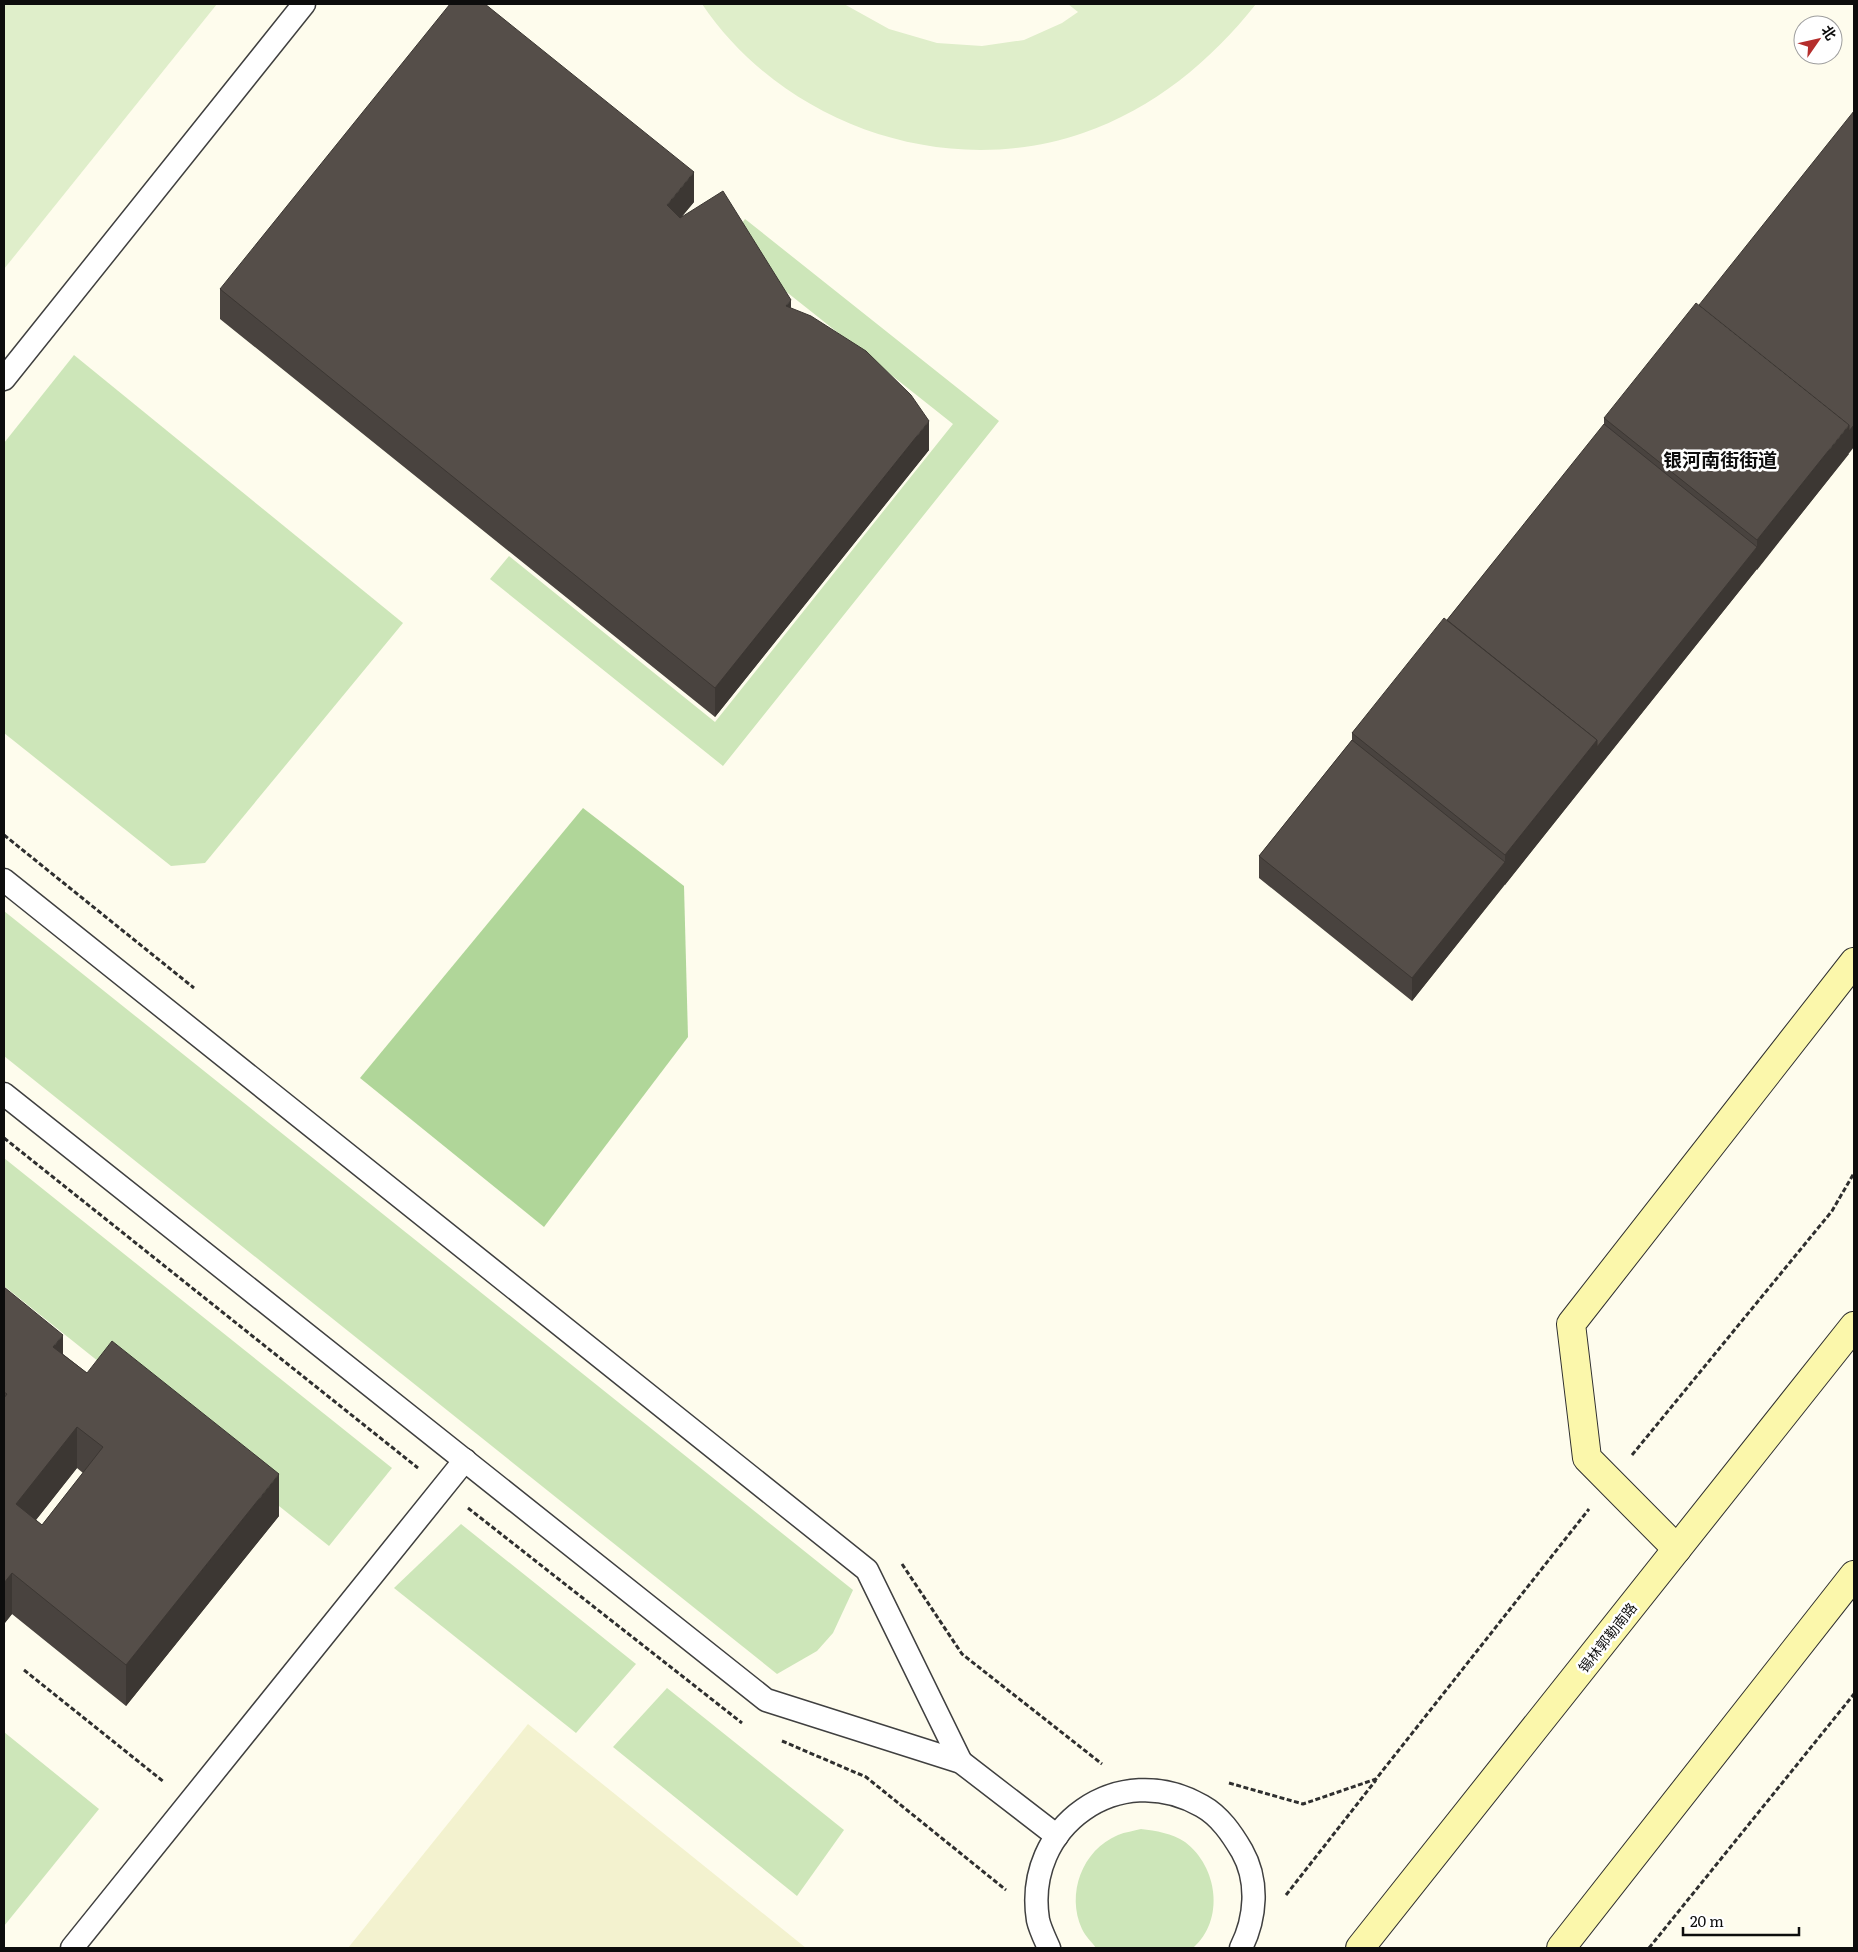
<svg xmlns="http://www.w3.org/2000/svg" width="1858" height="1952" viewBox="0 0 1858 1952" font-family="Literata,'Noto Sans SC',serif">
<rect width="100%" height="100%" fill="#fefced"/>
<polygon fill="#f3f2cf" points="528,1724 806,1948 348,1948"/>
<g fill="#cde6b9">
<polygon points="745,219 999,421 723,766 490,579 509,556 715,722 953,424 750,263 733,236"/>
<polygon points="74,355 403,623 205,863 171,866 4,733 4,443"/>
<polygon points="4,911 853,1590 833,1633 817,1651 777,1674 4,1056"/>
<polygon points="4,1158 392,1468 329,1546 4,1286"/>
<polygon points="461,1524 636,1664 576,1733 394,1588"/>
<polygon points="667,1688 844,1830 797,1896 613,1747"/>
<polygon points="4,1732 99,1809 4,1926"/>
<path d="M1141,1829C1156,1831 1172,1833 1185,1842C1218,1867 1225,1920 1193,1948H1096C1092,1942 1085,1936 1082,1929C1066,1894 1082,1850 1118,1835C1125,1832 1134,1831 1141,1829Z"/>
</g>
<polygon fill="#b0d699" points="583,808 684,886 688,1037 544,1227 360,1078"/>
<g fill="#dfeeca">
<polygon points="4,4 217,4 4,269"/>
<path d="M702,4H844L889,29L937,43L982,46L1024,40L1062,23L1078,12L1068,4H1256C1211,61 1153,109 1083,133C944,181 783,124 702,4Z"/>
</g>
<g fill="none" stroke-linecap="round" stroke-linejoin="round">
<defs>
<g id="service">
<polyline points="4,379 304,4"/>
<polyline points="4,880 867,1570 961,1762"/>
<polyline points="4,1094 766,1700 961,1762 1057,1836"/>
<polyline points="72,1948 465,1460"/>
<path d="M1049,1948C1045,1939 1040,1929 1038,1920C1023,1826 1119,1758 1202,1806C1220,1816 1232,1834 1242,1851C1259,1881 1256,1918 1241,1948"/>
</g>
<g id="secondary">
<polyline points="1677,1549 1587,1458 1571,1324 1854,962"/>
<polyline points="1360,1948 1854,1326"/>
<polyline points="1561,1948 1854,1575"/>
</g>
</defs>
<use href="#service" stroke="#404040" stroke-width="25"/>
<use href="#secondary" stroke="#2f2f2f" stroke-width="30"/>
<g stroke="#2f2f2f" stroke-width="3" stroke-dasharray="5 2.5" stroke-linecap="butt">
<polyline points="4,835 194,988"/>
<polyline points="4,1138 418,1468"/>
<polyline points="1632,1455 1832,1211 1854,1173"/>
<polyline points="468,1508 742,1723"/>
<polyline points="902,1564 962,1654 1102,1764"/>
<polyline points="24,1670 164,1782"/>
<polyline points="782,1741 866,1777 1006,1890"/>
<polyline points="1229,1783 1303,1804 1376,1779 1589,1509"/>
<polyline points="1286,1895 1376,1780"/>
<polyline points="1649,1948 1854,1694"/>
</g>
<use href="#service" stroke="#fff" stroke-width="22"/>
<use href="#secondary" stroke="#fbf7ab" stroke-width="28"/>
</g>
<g fill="#49433f" fill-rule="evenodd">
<polygon points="694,202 681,217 791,308 929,450 715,717 220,319 220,289"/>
<polygon points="1604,418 1849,454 1412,1001 1259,878 1259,856 1352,740 1352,733 1447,620 1604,425"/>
<path d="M4,1287L63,1354L87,1373L279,1516L126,1706L12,1614L4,1624ZM77,1468L83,1473L42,1525L36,1520Z"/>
</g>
<g fill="#3c3733">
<polygon points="694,172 694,202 667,235 667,205"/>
<polygon points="791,300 791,329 786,306"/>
<polygon points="929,421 929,450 715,717 715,688"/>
<polygon points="1849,425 1854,425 1854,447 1757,570 1757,540"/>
<polygon points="1757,547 1757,569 1597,769 1597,747"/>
<polygon points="1597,740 1597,769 1505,885 1505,855"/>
<polygon points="1505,862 1505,884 1412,1001 1412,978"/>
<polygon points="63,1335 63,1376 53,1347"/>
<polygon points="77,1427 77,1468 16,1545 16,1504"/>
<polygon points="279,1474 279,1516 126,1706 126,1665"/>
<polygon points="12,1573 12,1614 4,1624 4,1583"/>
</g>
<g fill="#554e49" stroke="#3c3733" fill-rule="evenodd">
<polygon points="450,4 485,4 694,172 667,205 680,218 723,191 791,300 786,306 811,316 866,351 911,395 929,421 715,688 220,289"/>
<polygon points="1854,111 1854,425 1849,431 1849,425 1699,305"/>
<polygon points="1696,303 1849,425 1757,540 1604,418"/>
<polygon points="1604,424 1757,547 1597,747 1597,740 1447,620"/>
<polygon points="1444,618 1597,740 1505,855 1352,733"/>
<polygon points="1352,740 1505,862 1412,978 1259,856"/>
<path d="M4,1287L63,1335L53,1347L87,1373L112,1341L279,1474L126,1665L12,1573L4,1583V1398L7,1394L4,1392ZM77,1427L103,1447L42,1525L16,1504Z"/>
</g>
<g text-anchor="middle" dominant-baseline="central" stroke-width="5" stroke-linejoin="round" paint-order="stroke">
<g font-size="14" fill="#0d0d0d" stroke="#fff">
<text transform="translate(1607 1637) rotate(-52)">锡林郭勒南路</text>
</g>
<g font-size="19" font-weight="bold" fill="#0d0d0d" stroke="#fff">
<text x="1720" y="459">银河南街街道</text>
</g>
</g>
<rect width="1858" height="1952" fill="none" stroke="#0d0d0d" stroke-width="10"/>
<g transform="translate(1818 40) rotate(56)"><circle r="24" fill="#ffffff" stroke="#9e9e9e"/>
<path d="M0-4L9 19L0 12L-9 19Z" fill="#b52e2c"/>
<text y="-8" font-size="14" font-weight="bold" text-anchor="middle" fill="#0d0d0d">北</text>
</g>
<path d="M1683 1927v8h116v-8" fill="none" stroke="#0d0d0d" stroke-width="2.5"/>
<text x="1690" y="1927" font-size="15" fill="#0d0d0d" stroke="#ffffff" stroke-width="4" paint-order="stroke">20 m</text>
</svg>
